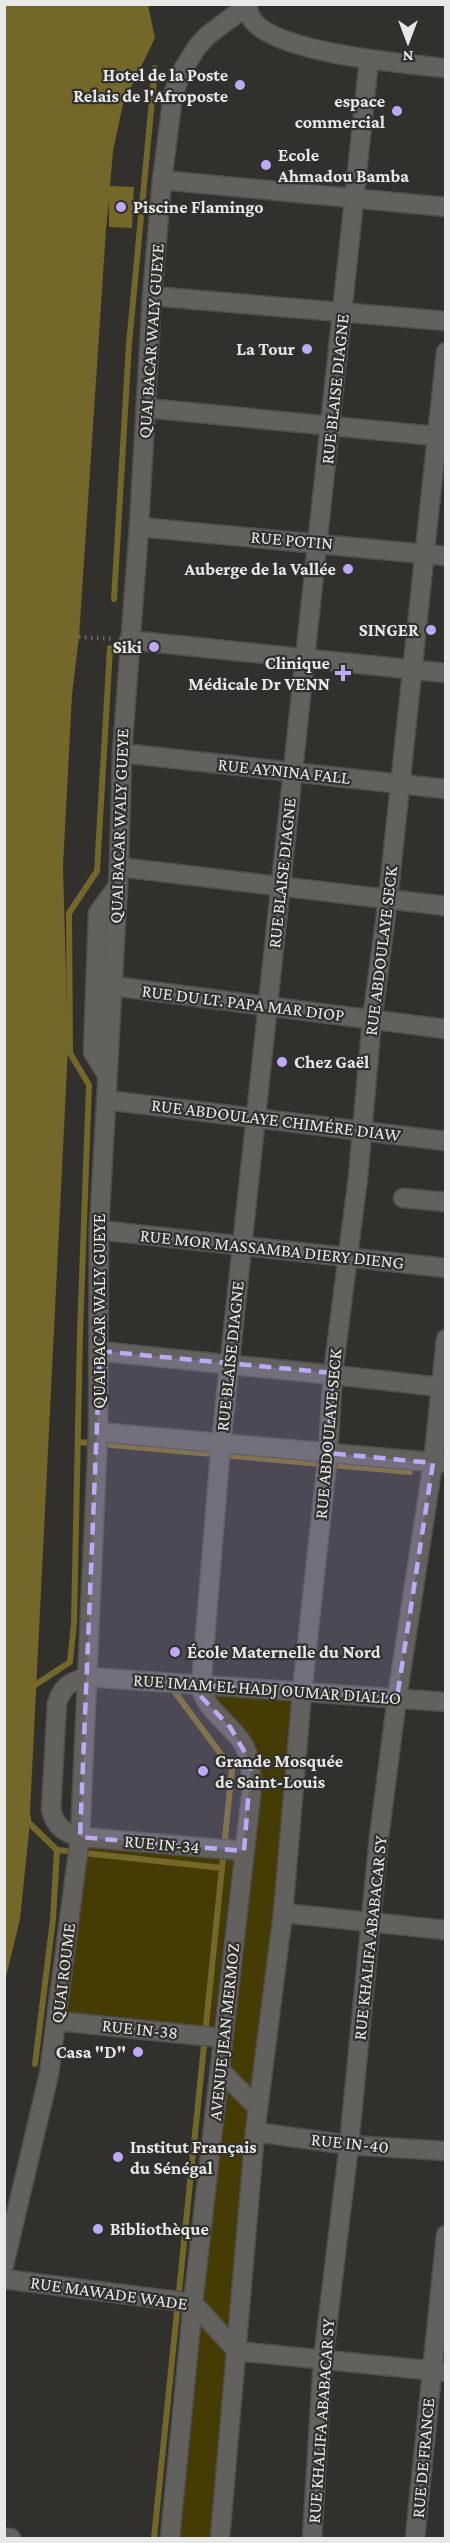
<svg xmlns="http://www.w3.org/2000/svg" width="450" height="2543" viewBox="0 0 450 2543" font-family="'Crimson Pro',serif">
<rect width="100%" height="100%" fill="#31302d"/>
<g fill="#453c05">
<path d="M205,1690L297,1697L213,2538H175L260,1776C260,1739 229,1716 205,1690Z"/>
<polygon points="88,1844 233,1859 213,2030 65,2014"/>
</g>
<polygon fill="#736729" points="5,4 148,5 155,38 123,104 113,151 110,186 134,187 132,228 109,227 109,200 106,230 79,637 72,695 63,866 68,1048 29,1832 20,1919 5,1981"/>
<g fill="none" stroke-linecap="round" stroke-linejoin="round">
<g stroke="#736729" stroke-width="6">
<polyline points="114,599 129,344 155,68"/>
<polyline points="78,1442 410,1472"/>
<polyline points="32,1687 70,1662 74,1623 80,1332 89,1085 70,1053 69,913 97,871 110,648"/>
<polyline points="28,1817 28,1822 57,1850 53,1919 35,2064"/>
<polyline points="57,1850 222,1868"/>
<polyline points="154,2538 232,1769 171,1687"/>
</g>
<defs>
<g id="minor">
<path d="M247,4C248,8 249,14 251,18C272,53 405,64 446,68"/>
<polyline points="162,180 446,207"/>
<polyline points="152,296 446,321"/>
<polyline points="146,408 446,437"/>
<polyline points="139,527 446,556"/>
<polyline points="129,640 446,673"/>
<polyline points="122,753 446,789"/>
<polyline points="119,867 446,906"/>
<polyline points="112,986 446,1029"/>
<polyline points="107,1075 93,1052 98,913 117,887"/>
<polyline points="106,1100 446,1141"/>
<polyline points="403,1198 446,1202"/>
<polyline points="99,1230 446,1268"/>
<path d="M100,1351C215,1364 330,1373 446,1388"/>
<polyline points="98,1432 443,1463"/>
<path d="M244,1851L80,1837C63,1832 56,1827 51,1810L57,1703C63,1685 70,1682 88,1677L446,1702"/>
<polyline points="283,1913 446,1930"/>
<polyline points="57,2021 223,2038"/>
<polyline points="220,2070 258,2108"/>
<polyline points="255,2132 349,2145 446,2151"/>
<polyline points="4,2265 49,2074 80,1837 98,1432 99,1230 119,867 122,753 139,527 152,296 162,180 173,95 182,71 197,47 208,35 247,6"/>
<polyline points="4,2279 193,2303 237,2351 446,2372"/>
<polyline points="4,2538 11,2538"/>
<path d="M170,2538L193,2303L252,1788C251,1772 251,1756 242,1742C229,1723 204,1708 201,1686L221,1443L369,60"/>
<polyline points="220,2538 255,2132 283,1913 302,1692 328,1453 333,1373 358,1177 372,1020 388,899 446,352"/>
<polyline points="312,2538 323,2360 349,2145 379,1837 397,1698 433,1463 446,1339"/>
<polyline points="415,2538 446,2235"/>
</g>
</defs>
<use href="#minor" stroke="#4f4e4b" stroke-width="21"/>
<polyline stroke="#6e6d6b" stroke-width="4" stroke-dasharray="1.5 4.5" stroke-linecap="butt" points="79,637 114,639"/>
<use href="#minor" stroke="#62615e" stroke-width="18"/>
</g>
<path fill="#bda9f5" fill-opacity="0.2" stroke="#bda9f5" stroke-width="4.5" stroke-dasharray="12 8" stroke-linejoin="round" d="M100,1351L333,1373L328,1453L433,1463L397,1698L190,1685L230,1727L251,1763L244,1851L80,1837Z"/>
<g fill="#bda9f5" stroke="#31302d" stroke-width="2">
<circle cx="240" cy="85" r="6"/>
<circle cx="397" cy="111" r="6"/>
<circle cx="266" cy="165" r="6"/>
<circle cx="121" cy="207" r="6"/>
<circle cx="307" cy="349" r="6"/>
<circle cx="348" cy="569" r="6"/>
<circle cx="431" cy="630" r="6"/>
<circle cx="154" cy="647" r="6"/>
<path d="M340 664h6v6h6v6h-6v6h-6v-6h-6v-6h6z"/>
<circle cx="282" cy="1062" r="6"/>
<circle cx="175" cy="1652" r="6"/>
<circle cx="203" cy="1771" r="6"/>
<circle cx="138" cy="2052" r="6"/>
<circle cx="118" cy="2157" r="6"/>
<circle cx="98" cy="2229" r="6"/>
</g>
<g text-anchor="middle" dominant-baseline="central" stroke-width="4.5" stroke-linejoin="round" paint-order="stroke">
<g font-size="18" font-weight="bold" fill="#e8e8e6" stroke="#31302d" text-anchor="end">
<text x="228" y="75">Hotel de la Poste<tspan x="228" dy="21">Relais de l'Afroposte</tspan></text>
<text x="385" y="101">espace<tspan x="385" dy="21">commercial</tspan></text>
<text x="278" y="155" text-anchor="start">Ecole<tspan x="278" dy="21">Ahmadou Bamba</tspan></text>
<text x="133" y="207" text-anchor="start">Piscine Flamingo</text>
<text x="295" y="349">La Tour</text>
<text x="336" y="569">Auberge de la Vallée</text>
<text x="419" y="630">SINGER</text>
<text x="142" y="647">Siki</text>
<text x="330" y="663">Clinique<tspan x="330" dy="21">Médicale Dr VENN</tspan></text>
<text x="294" y="1062" text-anchor="start">Chez Gaël</text>
<text x="187" y="1652" text-anchor="start">École Maternelle du Nord</text>
<text x="215" y="1761" text-anchor="start">Grande Mosquée<tspan x="215" dy="21">de Saint-Louis</tspan></text>
<text x="126" y="2052">Casa "D"</text>
<text x="130" y="2147" text-anchor="start">Institut Français<tspan x="130" dy="21">du Sénégal</tspan></text>
<text x="110" y="2229" text-anchor="start">Bibliothèque</text>
</g>
<g font-size="18" fill="#e8e8e6" stroke="#31302d">
<text transform="translate(151 341) rotate(-86)">QUAI BACAR WALY GUEYE</text>
<text transform="translate(335 389) rotate(-84)">RUE BLAISE DIAGNE</text>
<text transform="translate(292 540) rotate(5)">RUE POTIN</text>
<text transform="translate(284 771) rotate(6)">RUE AYNINA FALL</text>
<text transform="translate(119 826) rotate(-88)">QUAI BACAR WALY GUEYE</text>
<text transform="translate(282 873) rotate(-84)">RUE BLAISE DIAGNE</text>
<text transform="translate(381 951) rotate(-83)">RUE ABDOULAYE SECK</text>
<text transform="translate(243 1003) rotate(7)">RUE DU LT. PAPA MAR DIOP</text>
<text transform="translate(276 1120) rotate(7)">RUE ABDOULAYE CHIMÉRE DIAW</text>
<text transform="translate(272 1249) rotate(6)">RUE MOR MASSAMBA DIERY DIENG</text>
<text transform="translate(99 1311) rotate(-90)">QUAI BACAR WALY GUEYE</text>
<text transform="translate(230 1356) rotate(-84)">RUE BLAISE DIAGNE</text>
<text transform="translate(328 1434) rotate(-85)">RUE ABDOULAYE SECK</text>
<text transform="translate(267 1689) rotate(4)">RUE IMAM EL HADJ OUMAR DIALLO</text>
<text transform="translate(162 1844) rotate(5)">RUE IN-34</text>
<text transform="translate(370 1938) rotate(-84)">RUE KHALIFA ABABACAR SY</text>
<text transform="translate(63 1973) rotate(-83)">QUAI ROUME</text>
<text transform="translate(140 2029) rotate(6)">RUE IN-38</text>
<text transform="translate(224 2032) rotate(-84)">AVENUE JEAN MERMOZ</text>
<text transform="translate(350 2143) rotate(6)">RUE IN-40</text>
<text transform="translate(109 2293) rotate(8)">RUE MAWADE WADE</text>
<text transform="translate(321 2421) rotate(-86)">RUE KHALIFA ABABACAR SY</text>
<text transform="translate(423 2458) rotate(-85)">RUE DE FRANCE</text>
</g>
</g>
<rect width="450" height="2543" fill="none" stroke="#e8e8e6" stroke-width="12"/>
<g transform="translate(408 42) rotate(180)" stroke="#31302d" stroke-width="4.5" paint-order="stroke">
<path d="M0-4.5L10 22L0 15L-10 22Z" fill="#e8e8e6"/>
<text y="-9" font-size="16" font-weight="bold" text-anchor="middle" fill="#e8e8e6">N</text>
</g>
</svg>
